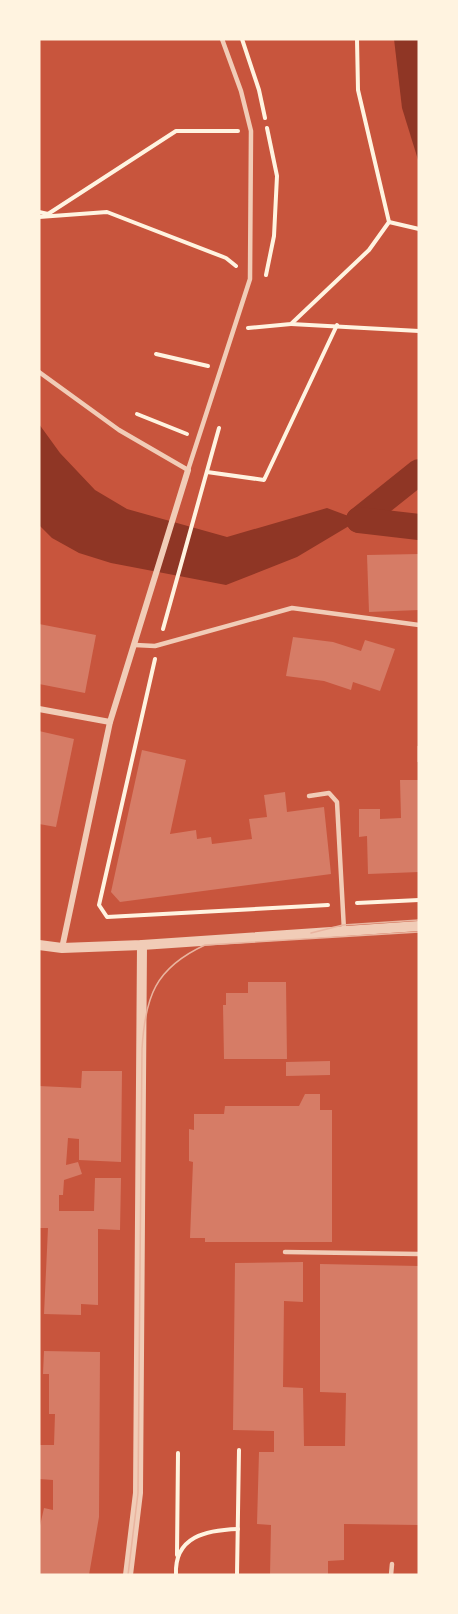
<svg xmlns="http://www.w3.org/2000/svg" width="458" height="1614" viewBox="0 0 458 1614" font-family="'Titillium Web',sans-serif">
<rect width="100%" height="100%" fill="#c8553d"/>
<g fill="#8f3625">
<polygon points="394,39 419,39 419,163 402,108"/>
<polygon points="39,424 60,453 95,490 127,509 227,537 327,508 359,520 297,557 226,585 111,563 79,553 52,538 39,525"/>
</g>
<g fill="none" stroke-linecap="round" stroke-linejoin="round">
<g stroke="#8f3625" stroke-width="26">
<polyline points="359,520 419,472"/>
<polyline points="359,520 419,527"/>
</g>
</g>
<g fill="#d67c66">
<polygon points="419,554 419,610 369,612 367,555"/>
<polygon points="39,624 96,635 85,693 39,684"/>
<polygon points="293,637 333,642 361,651 365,640 395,649 380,691 353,682 351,690 324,681 286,676"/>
<polygon points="39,731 74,739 56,827 39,824"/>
<rect x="417" y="746" width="2" height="16"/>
<polygon points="142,750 186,760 170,834 196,830 197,839 211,837 212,844 252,839 249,819 267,817 264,795 285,792 287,812 324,807 331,874 120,902 111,892"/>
<polygon points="400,780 419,780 419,872 368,874 367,836 359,837 359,809 380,809 380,819 401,818"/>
<polygon points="248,982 286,982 287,1059 224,1059 223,1005 226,1005 226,993 248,993"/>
<polygon points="330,1061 330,1075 286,1076 286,1062"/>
<polygon points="82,1071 122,1071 121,1162 79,1160 79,1139 68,1138 66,1165 78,1162 82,1174 64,1180 63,1195 59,1195 59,1211 94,1211 95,1178 121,1178 120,1230 98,1229 98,1305 81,1304 81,1315 44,1314 48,1228 39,1228 39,1086 81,1088"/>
<polygon points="305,1094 320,1094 320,1110 332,1110 332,1242 205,1242 205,1238 190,1238 193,1162 189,1161 189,1129 194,1130 194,1114 224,1114 225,1106 299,1106"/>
<polygon points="303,1262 303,1302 284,1301 283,1387 303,1388 304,1446 345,1446 346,1393 320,1392 320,1264 419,1266 419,1525 344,1524 344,1560 328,1561 328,1575 270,1575 271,1525 257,1524 259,1452 274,1452 274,1431 233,1430 235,1263"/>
<polygon points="44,1351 100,1352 99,1517 89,1575 39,1575 39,1530 44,1508 53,1510 53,1480 39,1479 39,1445 54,1445 55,1414 49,1414 49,1374 43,1374"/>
</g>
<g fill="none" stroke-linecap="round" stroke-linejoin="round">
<g stroke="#fff3e0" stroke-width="4">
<polyline points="242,39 259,90 265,118"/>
<polyline points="39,212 48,214 176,131 238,131"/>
<polyline points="39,217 107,212 226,258 236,266"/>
<polyline points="389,222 419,229"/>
<polyline points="266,275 274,236 277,176 267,128"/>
<polyline points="291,324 419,331"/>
<polyline points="248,328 291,324 369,250 389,222 358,90 357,39"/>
<polyline points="156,354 208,366"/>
<polyline points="137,414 187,434"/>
<polyline points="207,472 264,480 337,325"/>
<polyline points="163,629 219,428"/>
<polyline points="155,659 99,905 107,917 328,905"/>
<polyline points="357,903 419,900"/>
<polyline points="177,1555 178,1453"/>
<path d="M176,1575C174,1536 207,1530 238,1529"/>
<polyline points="237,1575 239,1450"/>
</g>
<g stroke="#f1ccb7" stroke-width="4.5">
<polyline points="39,372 119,430 188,470 250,279 251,131 241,91 222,39"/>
<polyline points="135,645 155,646 292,608 419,625"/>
<polyline points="309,796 329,793 337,802 344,930"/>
<polyline points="285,1252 419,1254"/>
<polyline points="391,1575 392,1564"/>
</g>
<g stroke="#f1ccb7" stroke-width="6">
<polyline points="39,709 110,722"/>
<polyline points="62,948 110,722 188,470"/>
</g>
<g stroke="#f1ccb7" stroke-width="10">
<polyline points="39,945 62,948 142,945 419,926"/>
<polyline points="128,1575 138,1493 142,945"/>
</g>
<g stroke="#e9b49f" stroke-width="1.5">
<polyline points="311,933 343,925 419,920"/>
<path d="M128,1575L138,1493L142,1049C145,997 155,968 205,945L419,932"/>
</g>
</g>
<rect width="458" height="1614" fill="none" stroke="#fff3e0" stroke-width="81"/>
</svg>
